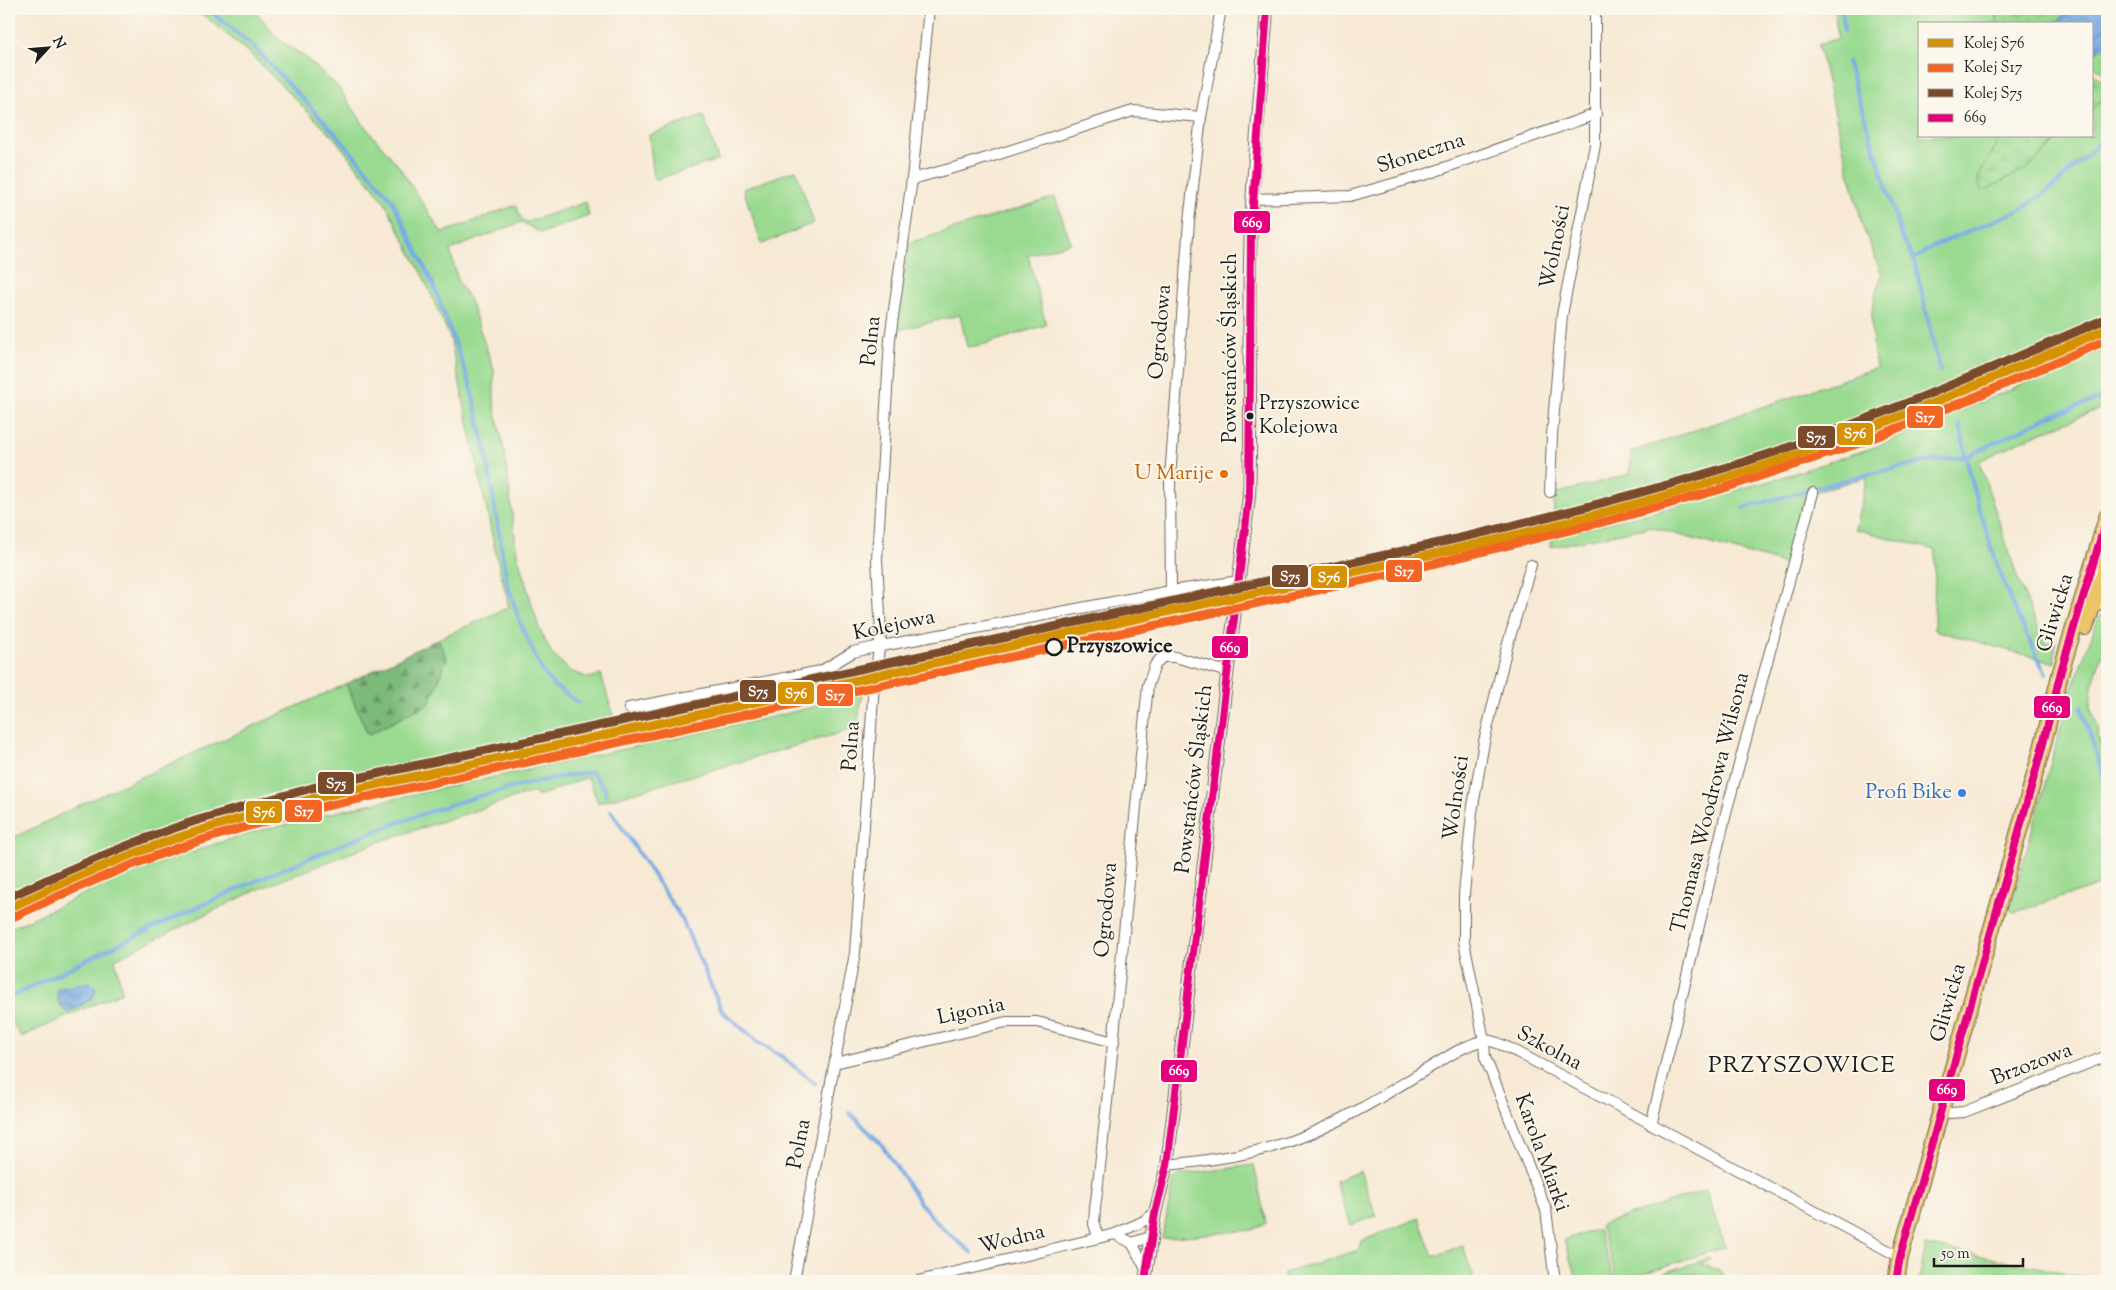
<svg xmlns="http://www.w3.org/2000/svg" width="2116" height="1290" viewBox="0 0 2116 1290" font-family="'Sorts Mill Goudy',serif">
<defs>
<pattern id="forest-firs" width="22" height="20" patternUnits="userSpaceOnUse" patternTransform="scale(1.25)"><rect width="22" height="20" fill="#7bba7a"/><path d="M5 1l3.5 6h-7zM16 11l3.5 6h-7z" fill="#649663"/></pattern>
<pattern id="wetland-marsh" width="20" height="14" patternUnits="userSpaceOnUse" patternTransform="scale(1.25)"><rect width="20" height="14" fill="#9ada90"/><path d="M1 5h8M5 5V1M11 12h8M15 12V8" fill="none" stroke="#84ba7c"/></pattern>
<pattern id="water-waves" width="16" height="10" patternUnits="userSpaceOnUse" patternTransform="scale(1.25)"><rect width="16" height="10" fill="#78aae4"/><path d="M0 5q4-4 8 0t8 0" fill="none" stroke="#628ab8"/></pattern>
</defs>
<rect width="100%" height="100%" fill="#fbf7ec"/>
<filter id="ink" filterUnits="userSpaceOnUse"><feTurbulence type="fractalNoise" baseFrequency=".02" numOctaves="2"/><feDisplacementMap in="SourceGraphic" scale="10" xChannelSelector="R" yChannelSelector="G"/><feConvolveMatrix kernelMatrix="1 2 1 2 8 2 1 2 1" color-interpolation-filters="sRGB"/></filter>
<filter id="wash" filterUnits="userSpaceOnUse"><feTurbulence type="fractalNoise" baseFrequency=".0096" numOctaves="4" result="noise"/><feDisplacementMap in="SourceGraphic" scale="20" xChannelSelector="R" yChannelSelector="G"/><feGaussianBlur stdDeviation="1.12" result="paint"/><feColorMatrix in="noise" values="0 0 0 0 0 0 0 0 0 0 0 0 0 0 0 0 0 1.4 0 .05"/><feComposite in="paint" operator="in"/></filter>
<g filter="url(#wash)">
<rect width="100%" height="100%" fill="#f7e9d4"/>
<g fill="#9ada90" stroke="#5b7b56">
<polygon points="191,9 254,9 277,38 305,57 339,88 367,129 398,165 442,233 516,205 521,218 527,222 586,202 589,216 541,233 521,222 450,250 458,281 470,301 494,370 494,402 505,455 517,554 539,628 552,654 570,671 590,678 601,674 616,726 547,738 382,775 238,813 110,857 9,903 9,840 86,802 346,684 368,735 447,659 438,639 509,607 496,554 450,338 423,276 384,201 335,139 250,54 206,17"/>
<path d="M1834,9H1996L1998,24H1920V136H2001L1978,178L2028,168L2062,136H2092V109L2107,95V324L1816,444L1700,480L1553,519L1555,494L1630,474L1631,452L1876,368C1871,328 1867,314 1882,275L1863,228L1818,45L1838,38Z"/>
<polygon points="704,116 718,160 654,180 649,135"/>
<polygon points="796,170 814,223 762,244 743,189"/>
<polygon points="1055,197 1071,243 1028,255 1046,325 982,345 967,347 960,315 894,331 909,243"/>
<polygon points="2107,348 2107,406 2030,437 1979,461 2020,585 2045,643 2055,642 2055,663 1934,630 1935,550 1855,529 1867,477 1807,494 1785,564 1650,527 1550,547 1551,536 1657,511 1770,481 1875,447"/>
<polygon points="2107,614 2107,636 2092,687 2090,708 2099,728 2098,737 2107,762 2107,883 2015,912 2010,910 2057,740 2073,686 2099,616"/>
<polygon points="862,694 857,728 598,803 588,777 537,797 533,792 381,841 254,891 115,959 122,992 21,1037 9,1017 9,929 129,873 245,834 369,804 781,715"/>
<polygon points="1254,1165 1266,1223 1252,1230 1162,1238 1174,1179 1180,1175"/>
<polygon points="1360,1171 1376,1216 1351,1225 1335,1181"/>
<polygon points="1706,1190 1725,1247 1618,1281 1600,1225"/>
<polygon points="1419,1218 1433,1257 1463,1245 1474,1281 1285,1281 1284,1273 1359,1250 1361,1241"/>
<polygon points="1598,1229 1615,1281 1577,1281 1564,1240"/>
<polygon points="1926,1245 2107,1281 1919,1281"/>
<path d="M1709,1258L1710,1260L1701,1264L1719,1270L1729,1281C1709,1281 1706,1269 1683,1276L1685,1281H1639Z"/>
</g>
<polygon fill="url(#forest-firs)" stroke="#4c6b4b" points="438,639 447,659 430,703 368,735 346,684"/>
<g fill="url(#wetland-marsh)" stroke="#5b7b56">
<polygon points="1996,9 2067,9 2065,14 2056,24 1998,24"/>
<polygon points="2107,48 2107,95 2092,109 2092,73 2104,82 2106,76 2092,63 2092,58 2098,49"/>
<polygon points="2001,136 2062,136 2028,168 1981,192 1978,178"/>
</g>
<g fill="url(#water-waves)" stroke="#4a6380">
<polygon points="2067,9 2107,9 2107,48 2098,49 2092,58 2092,24 2056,24 2065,14"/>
<path d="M89,982L96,989L93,998L68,1013C58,1005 57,1001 57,989Z"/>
</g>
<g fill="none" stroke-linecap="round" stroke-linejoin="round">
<g stroke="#78aae4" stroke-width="4">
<polyline points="207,9 252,45 337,135 392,200 433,284 470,384 485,447 507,583 520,622 542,671 553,685 579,703"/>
<polyline points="1842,9 1844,32"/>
<polyline points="1847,61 1903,240 1914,259 1940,371"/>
<polyline points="1914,259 1934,246 2022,209 2055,186 2107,136"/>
<path d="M1960,424C1969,481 1987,539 2008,594C2019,621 2033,647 2046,674"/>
<polyline points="1743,508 1852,478 1924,462 1966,457 2045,418 2107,396"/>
<polyline points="2081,707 2107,787"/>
<polyline points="611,811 682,919 722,1011 759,1043 781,1056 815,1083"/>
<path d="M9,998C107,949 206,901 307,859C398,820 493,786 592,772L605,789L606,795"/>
<polyline points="850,1113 882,1145 920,1203 941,1227 972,1253"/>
</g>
</g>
</g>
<g filter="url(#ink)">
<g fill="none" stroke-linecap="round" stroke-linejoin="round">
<defs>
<g id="minor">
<polyline points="1221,9 1201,117 1189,222 1170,478 1171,591 1240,581"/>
<polyline points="912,179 968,164 1133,111 1201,117"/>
<polyline points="1252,199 1350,196 1427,174 1596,114"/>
<polyline points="1550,492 1552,435 1562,315 1595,145 1595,9"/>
<polyline points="1531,565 1507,647 1484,742 1472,812 1464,894 1464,942 1484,1040 1485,1057 1546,1210 1555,1281"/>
<polyline points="2088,602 2107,605"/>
<polyline points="629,708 821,671 853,652 871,648 1171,591"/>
<polyline points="835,1063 1006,1022 1037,1022 1114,1042"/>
<polyline points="1941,1110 1950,1113 1964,1112 2107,1056"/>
<polyline points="1651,1125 1727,809 1813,493"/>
<path d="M1167,1165C1243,1157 1295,1147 1362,1108C1387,1094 1410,1079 1434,1065C1449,1056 1465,1045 1482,1041C1492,1038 1508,1048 1517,1052L1900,1257"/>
<polyline points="1115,1234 1132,1243 1146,1269"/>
<path d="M1098,1237L1094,1224L1095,1209C1116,1035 1130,860 1148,685L1155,665L1162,657H1175L1228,672"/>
<polyline points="1132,1243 1150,1237"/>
<polyline points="794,1281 855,953 874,684 881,634 877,559 890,339 912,179 929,9"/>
<polyline points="918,1281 1115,1234 1142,1222 1155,1213"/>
</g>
<path id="tertiary" d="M1145,1281L1155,1213L1167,1165L1249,496C1252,419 1248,342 1250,265C1251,180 1261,94 1267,9"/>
<g id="primary">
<polyline points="2085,627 2107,563"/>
<polyline points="1896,1281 1900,1257 2041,752 2061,671 2107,517"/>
</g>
</defs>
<use href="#minor" stroke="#69645c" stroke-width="12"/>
<use href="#tertiary" stroke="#69645c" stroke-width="14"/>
<use href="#primary" stroke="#69645c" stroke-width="18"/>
<use href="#minor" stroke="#fff" stroke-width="10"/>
<use href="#tertiary" stroke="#fff" stroke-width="12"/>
<use href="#primary" stroke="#ecc569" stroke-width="16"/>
<defs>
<g id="bus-1">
<polyline points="1145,1281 1155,1213 1167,1165 1249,496 1251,233 1267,9"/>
<polyline points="1896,1281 1900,1257 2041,752 2061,671 2107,517"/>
</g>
</defs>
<use href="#bus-1" stroke="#fbf7ec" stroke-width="11"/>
<use href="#bus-1" stroke="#e5007d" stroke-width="8"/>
<defs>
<path id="rail-1" d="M9,908C62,883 116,859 171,840C219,823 267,811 315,798C591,738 868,678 1144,617C1352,572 1567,530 1769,464C1885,426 1996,377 2107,329"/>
<path id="rail-2" d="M13,917C66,892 120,868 175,849C222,833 269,820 317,808L1396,573L1611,520L1718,490L1860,443L1968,400L2107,340"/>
<path id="rail-3" d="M9,897C70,869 131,842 195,821C234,809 273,799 312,788C592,727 871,667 1150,606C1356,561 1565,520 1766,455C1881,417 1992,368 2103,320"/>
</defs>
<use href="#rail-1" stroke="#fbf7ec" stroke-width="12"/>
<use href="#rail-2" stroke="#fbf7ec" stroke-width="12"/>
<use href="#rail-3" stroke="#fbf7ec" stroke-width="12"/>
<use href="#rail-1" stroke="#d69104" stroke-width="9"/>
<use href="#rail-2" stroke="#f26522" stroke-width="9"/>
<use href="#rail-3" stroke="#7a4b2a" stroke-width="9"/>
</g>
</g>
<circle fill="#1c1c1c" stroke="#fbf7ec" stroke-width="2" cx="1250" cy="416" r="4.5"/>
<circle fill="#e8710a" stroke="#fbf7ec" stroke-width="2" cx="1224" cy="474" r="5"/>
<circle fill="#fbf7ec" stroke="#1c1c1c" stroke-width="2.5" cx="1054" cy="647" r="8"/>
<circle fill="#3f7fe0" stroke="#fbf7ec" stroke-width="2" cx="1962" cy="793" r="5"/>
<g text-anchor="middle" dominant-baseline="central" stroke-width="4" stroke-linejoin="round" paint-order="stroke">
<g font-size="20" fill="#1c1c1c" stroke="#fbf7ec" text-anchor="start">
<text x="1259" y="404">Przyszowice<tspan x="1259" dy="24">Kolejowa</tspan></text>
</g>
<g font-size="21" fill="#1c1c1c" stroke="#fbf7ec">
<text transform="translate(1421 154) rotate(-18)">Słoneczna</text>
<text transform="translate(1556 247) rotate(-79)">Wolności</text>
<text transform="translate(1161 332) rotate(-85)">Ogrodowa</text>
<text transform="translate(872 341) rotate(-84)">Polna</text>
<text transform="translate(1231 348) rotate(-90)">Powstańców Śląskich</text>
<text transform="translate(2056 613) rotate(-73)">Gliwicka</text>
<text transform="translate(894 626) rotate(-12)">Kolejowa</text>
<text transform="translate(852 746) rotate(-86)">Polna</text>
<text transform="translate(1195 779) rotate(-83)">Powstańców Śląskich</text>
<text transform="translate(1457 798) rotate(-82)">Wolności</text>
<text transform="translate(1711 803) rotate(-76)">Thomasa Woodrowa Wilsona</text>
<text transform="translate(1107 910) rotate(-85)">Ogrodowa</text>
<text transform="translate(1949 1003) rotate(-74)">Gliwicka</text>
<text transform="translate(971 1012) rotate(-12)">Ligonia</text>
<text transform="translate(1549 1049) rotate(28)">Szkolna</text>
<text transform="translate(2032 1065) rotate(-21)">Brzozowa</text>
<text transform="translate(800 1144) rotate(-79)">Polna</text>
<text transform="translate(1541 1153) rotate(70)">Karola Miarki</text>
<text transform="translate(1012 1240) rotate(-14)">Wodna</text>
</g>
<g font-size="21" fill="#c56008" stroke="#fbf7ec" text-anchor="end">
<text x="1214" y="474">U Marije</text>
</g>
<g font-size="21" font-weight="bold" fill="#1c1c1c" stroke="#fbf7ec" text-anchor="start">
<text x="1067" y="647">Przyszowice</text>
</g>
<g font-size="21" fill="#366cbe" stroke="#fbf7ec" text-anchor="end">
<text x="1952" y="793">Profi Bike</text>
</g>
<g font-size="24" letter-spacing="1" fill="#1c1c1c" stroke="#fbf7ec">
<text x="1802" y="1066">PRZYSZOWICE</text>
</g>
</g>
<g stroke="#fbf7ec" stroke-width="2">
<rect x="1233" y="210" width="38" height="24" rx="5" fill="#e5007d"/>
<rect x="1906" y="405" width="38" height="24" rx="5" fill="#f26522"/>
<rect x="1836" y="422" width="38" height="24" rx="5" fill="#d69104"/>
<rect x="1797" y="425" width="39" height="24" rx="5" fill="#7a4b2a"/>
<rect x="1385" y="559" width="38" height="24" rx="5" fill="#f26522"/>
<rect x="1271" y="564" width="38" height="24" rx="5" fill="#7a4b2a"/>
<rect x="1310" y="565" width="38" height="24" rx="5" fill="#d69104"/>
<rect x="1211" y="635" width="38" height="24" rx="5" fill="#e5007d"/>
<rect x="739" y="679" width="38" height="24" rx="5" fill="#7a4b2a"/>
<rect x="777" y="681" width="38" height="24" rx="5" fill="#d69104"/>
<rect x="816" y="683" width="38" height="24" rx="5" fill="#f26522"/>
<rect x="2033" y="695" width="38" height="24" rx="5" fill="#e5007d"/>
<rect x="317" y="771" width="38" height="24" rx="5" fill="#7a4b2a"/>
<rect x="284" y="799" width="39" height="24" rx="5" fill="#f26522"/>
<rect x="245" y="800" width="38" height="24" rx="5" fill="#d69104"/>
<rect x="1160" y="1059" width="38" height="24" rx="5" fill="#e5007d"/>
<rect x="1928" y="1078" width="38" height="24" rx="5" fill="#e5007d"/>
</g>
<g font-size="14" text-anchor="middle" font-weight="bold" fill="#fff">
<text x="1252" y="227">669</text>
<text x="1925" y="422">S17</text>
<text x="1855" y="438">S76</text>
<text x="1816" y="442">S75</text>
<text x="1404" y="576">S17</text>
<text x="1290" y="581">S75</text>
<text x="1329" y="582">S76</text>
<text x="1230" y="652">669</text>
<text x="758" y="696">S75</text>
<text x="796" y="698">S76</text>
<text x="835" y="700">S17</text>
<text x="2052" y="712">669</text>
<text x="336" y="788">S75</text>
<text x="304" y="816">S17</text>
<text x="264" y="817">S76</text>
<text x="1179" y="1075">669</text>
<text x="1947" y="1094">669</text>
</g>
<rect width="2116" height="1290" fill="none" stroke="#fbf7ec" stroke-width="30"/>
<rect x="1918" y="22" width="175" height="115" fill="#fbf7ec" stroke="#a29f99"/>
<rect x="1928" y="39" width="25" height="8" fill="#d69104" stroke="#a29f99"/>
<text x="1964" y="48" font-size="15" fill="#1c1c1c">Kolej S76</text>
<rect x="1928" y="64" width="25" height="8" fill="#f26522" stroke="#a29f99"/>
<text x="1964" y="72" font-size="15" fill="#1c1c1c">Kolej S17</text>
<rect x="1928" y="89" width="25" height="8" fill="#7a4b2a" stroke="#a29f99"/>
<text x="1964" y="98" font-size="15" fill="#1c1c1c">Kolej S75</text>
<rect x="1928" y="114" width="25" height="8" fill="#e5007d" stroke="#a29f99"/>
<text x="1964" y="122" font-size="15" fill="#1c1c1c">669</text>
<g transform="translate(48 48) rotate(64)" stroke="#fbf7ec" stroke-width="4" paint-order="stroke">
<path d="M0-4L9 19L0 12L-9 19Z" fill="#1c1c1c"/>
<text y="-8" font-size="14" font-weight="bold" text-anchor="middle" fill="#1c1c1c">N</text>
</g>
<path d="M1934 1258v8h89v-8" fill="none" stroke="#1c1c1c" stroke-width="2.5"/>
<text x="1941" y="1258" font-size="15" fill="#1c1c1c" stroke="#fbf7ec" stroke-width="4" paint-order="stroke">50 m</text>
</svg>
